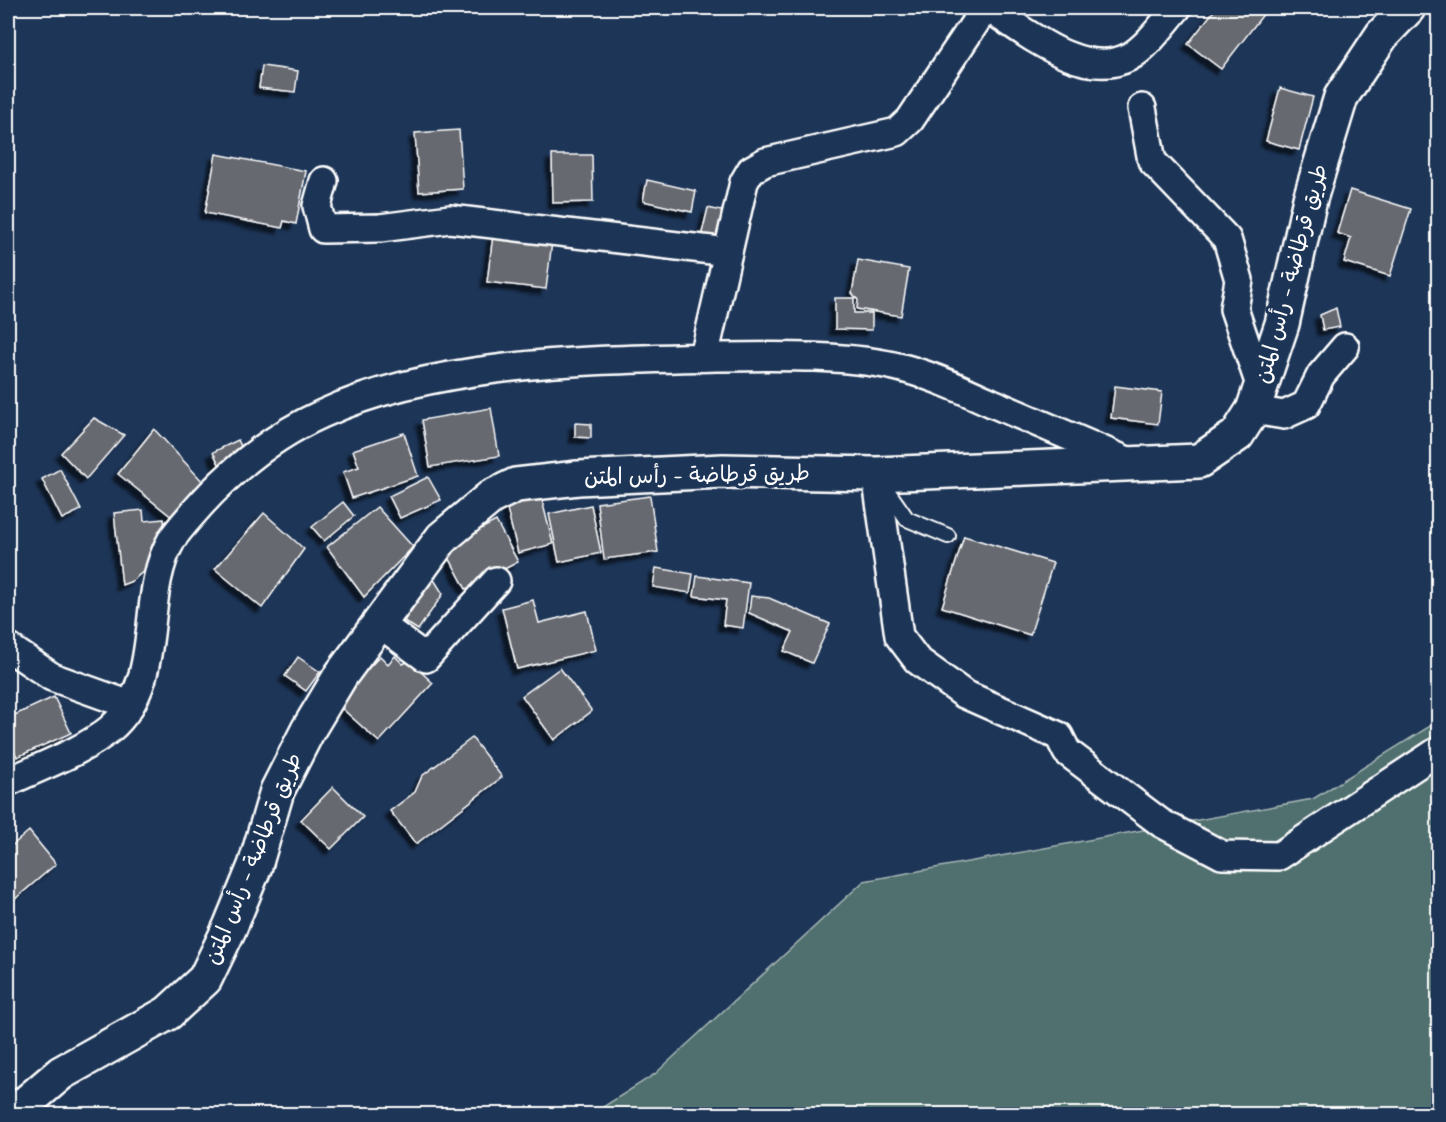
<svg xmlns="http://www.w3.org/2000/svg" width="1446" height="1122" viewBox="0 0 1446 1122" font-family="Mynerve,'Playpen Sans Arabic',sans-serif">
<defs>
<filter id="shadow"><feDropShadow dx="-5.5" dy="5.5" stdDeviation="1.5" flood-color="#0009"/></filter>
</defs>
<rect width="100%" height="100%" fill="#1d3557"/>
<filter id="ink" filterUnits="userSpaceOnUse"><feTurbulence type="fractalNoise" baseFrequency=".0167" numOctaves="2"/><feDisplacementMap in="SourceGraphic" scale="12" xChannelSelector="R" yChannelSelector="G"/><feConvolveMatrix kernelMatrix="1 2 1 2 8 2 1 2 1" color-interpolation-filters="sRGB"/></filter>
<g filter="url(#ink)">
<polygon fill="#4f6f6e" stroke="#a7b7b6" stroke-width="1.5" points="1438,721 1438,1114 592,1114 655,1074 864,881 1313,799"/>
<g fill="#666970" stroke="#fff" stroke-width="1.5" filter="url(#shadow)">
<polygon points="1216,8 1260,8 1265,12 1221,69 1188,44"/>
<polygon points="262,66 298,71 295,92 259,88"/>
<polygon points="1280,88 1313,97 1299,150 1266,141"/>
<polygon points="459,130 463,189 419,192 415,133"/>
<polygon points="216,154 306,171 296,224 284,221 282,228 205,213"/>
<polygon points="552,155 592,155 593,202 553,203"/>
<polygon points="647,180 696,191 692,212 643,201"/>
<polygon points="1350,190 1411,209 1390,276 1344,262 1351,238 1337,233"/>
<polygon points="708,208 730,213 723,243 701,237"/>
<polygon points="493,235 552,242 546,289 487,282"/>
<polygon points="858,260 909,269 901,316 857,309 858,300 852,293"/>
<polygon points="835,298 854,298 854,313 872,313 872,330 835,329"/>
<polygon points="1336,308 1340,327 1323,330 1320,315"/>
<polygon points="1115,386 1162,392 1158,424 1111,418"/>
<polygon points="491,408 499,456 430,467 422,420"/>
<polygon points="94,418 124,435 86,479 61,453"/>
<polygon points="575,423 591,424 591,438 575,437"/>
<polygon points="154,429 205,484 178,522 118,474"/>
<polygon points="404,433 418,476 352,498 343,472 359,467 353,450"/>
<polygon points="238,440 245,454 220,466 213,452"/>
<polygon points="60,469 81,510 62,519 42,479"/>
<polygon points="428,477 441,500 400,518 389,496"/>
<polygon points="539,488 553,544 518,553 504,497"/>
<polygon points="650,496 658,552 604,559 597,503"/>
<polygon points="343,502 354,516 324,541 312,527"/>
<polygon points="591,505 601,553 559,562 549,514"/>
<polygon points="377,507 413,547 364,597 327,547"/>
<polygon points="143,510 144,521 164,519 166,545 160,557 132,581 122,585 114,513"/>
<polygon points="264,513 304,549 262,608 215,569"/>
<polygon points="496,521 518,562 466,589 444,548"/>
<polygon points="964,536 1053,563 1030,635 942,607"/>
<polygon points="656,568 693,574 690,593 653,587"/>
<polygon points="697,576 749,583 743,628 723,625 726,600 694,596"/>
<polygon points="433,578 443,594 418,630 404,621"/>
<polygon points="751,596 769,598 830,624 812,663 784,651 793,632 749,613"/>
<polygon points="533,600 539,623 587,611 596,650 517,669 502,608"/>
<polygon points="380,656 388,664 395,656 403,664 409,661 433,683 379,742 336,703"/>
<polygon points="298,657 320,672 306,691 285,676"/>
<polygon points="560,668 592,711 554,740 522,696"/>
<polygon points="54,697 71,733 17,757 8,736 8,718"/>
<polygon points="472,738 502,777 416,844 390,811 415,792 422,776"/>
<polygon points="333,787 363,817 331,849 301,820"/>
<polygon points="29,831 56,864 8,905 8,849"/>
</g>
<g fill="none" stroke-linecap="round" stroke-linejoin="round">
<defs>
<polyline id="lane" points="882,483 907,519 948,536"/>
<g id="street">
<path d="M988,8C1025,31 1083,81 1129,57C1147,47 1163,24 1177,8"/>
<polyline points="1142,108 1152,161 1227,239 1239,280 1234,309 1262,391"/>
<polyline points="324,181 317,206 323,229 380,228 450,219 728,252"/>
<polyline points="704,357 744,182 751,170 765,162 897,132 910,120 985,8"/>
<polyline points="1253,410 1284,415 1306,405 1321,375 1345,347"/>
<polyline points="876,474 899,636 917,660 964,694 1059,736 1067,752 1161,823 1222,855 1279,856 1438,751"/>
<polyline points="380,624 426,658 496,581"/>
<polyline points="8,647 52,677 130,705"/>
<path d="M8,782C40,766 81,753 110,729C167,680 138,598 172,539C178,530 187,520 194,512C229,472 273,436 322,414C436,361 592,360 717,357C772,356 853,354 906,369C939,378 970,393 1001,407C1045,426 1088,444 1132,463"/>
</g>
<polyline id="secondary" points="13,1114 61,1073 168,1013 205,979 230,927 255,866 277,791 308,730 341,675 442,538 491,497 516,485 578,478 723,471 876,474 1199,461 1237,435 1253,410 1282,324 1310,199 1341,97 1382,35 1408,8"/>
</defs>
<use href="#lane" stroke="#fff" stroke-width="18"/>
<use href="#street" stroke="#fff" stroke-width="32"/>
<use href="#secondary" stroke="#fff" stroke-width="38"/>
<use href="#lane" stroke="#1d3557" stroke-width="14"/>
<use href="#street" stroke="#1d3557" stroke-width="27"/>
<use href="#secondary" stroke="#1d3557" stroke-width="33"/>
</g>
</g>
<g text-anchor="middle" dominant-baseline="central" stroke-width="6" stroke-linejoin="round" paint-order="stroke">
<g font-size="22" fill="#fff" stroke="#1d3557">
<text transform="translate(1292 274) rotate(-75)">طريق قرطاضة - رأس المتن</text>
<text transform="translate(697 476) rotate(-1)">طريق قرطاضة - رأس المتن</text>
<text transform="translate(254 859) rotate(-68)">طريق قرطاضة - رأس المتن</text>
</g>
</g>
<rect width="1446" height="1122" fill="none" stroke="#1d3557" stroke-width="30"/>
<rect x="15" y="15" width="1416" height="1092" fill="none" stroke="#fff" stroke-width="2" filter="url(#ink)"/>
</svg>
